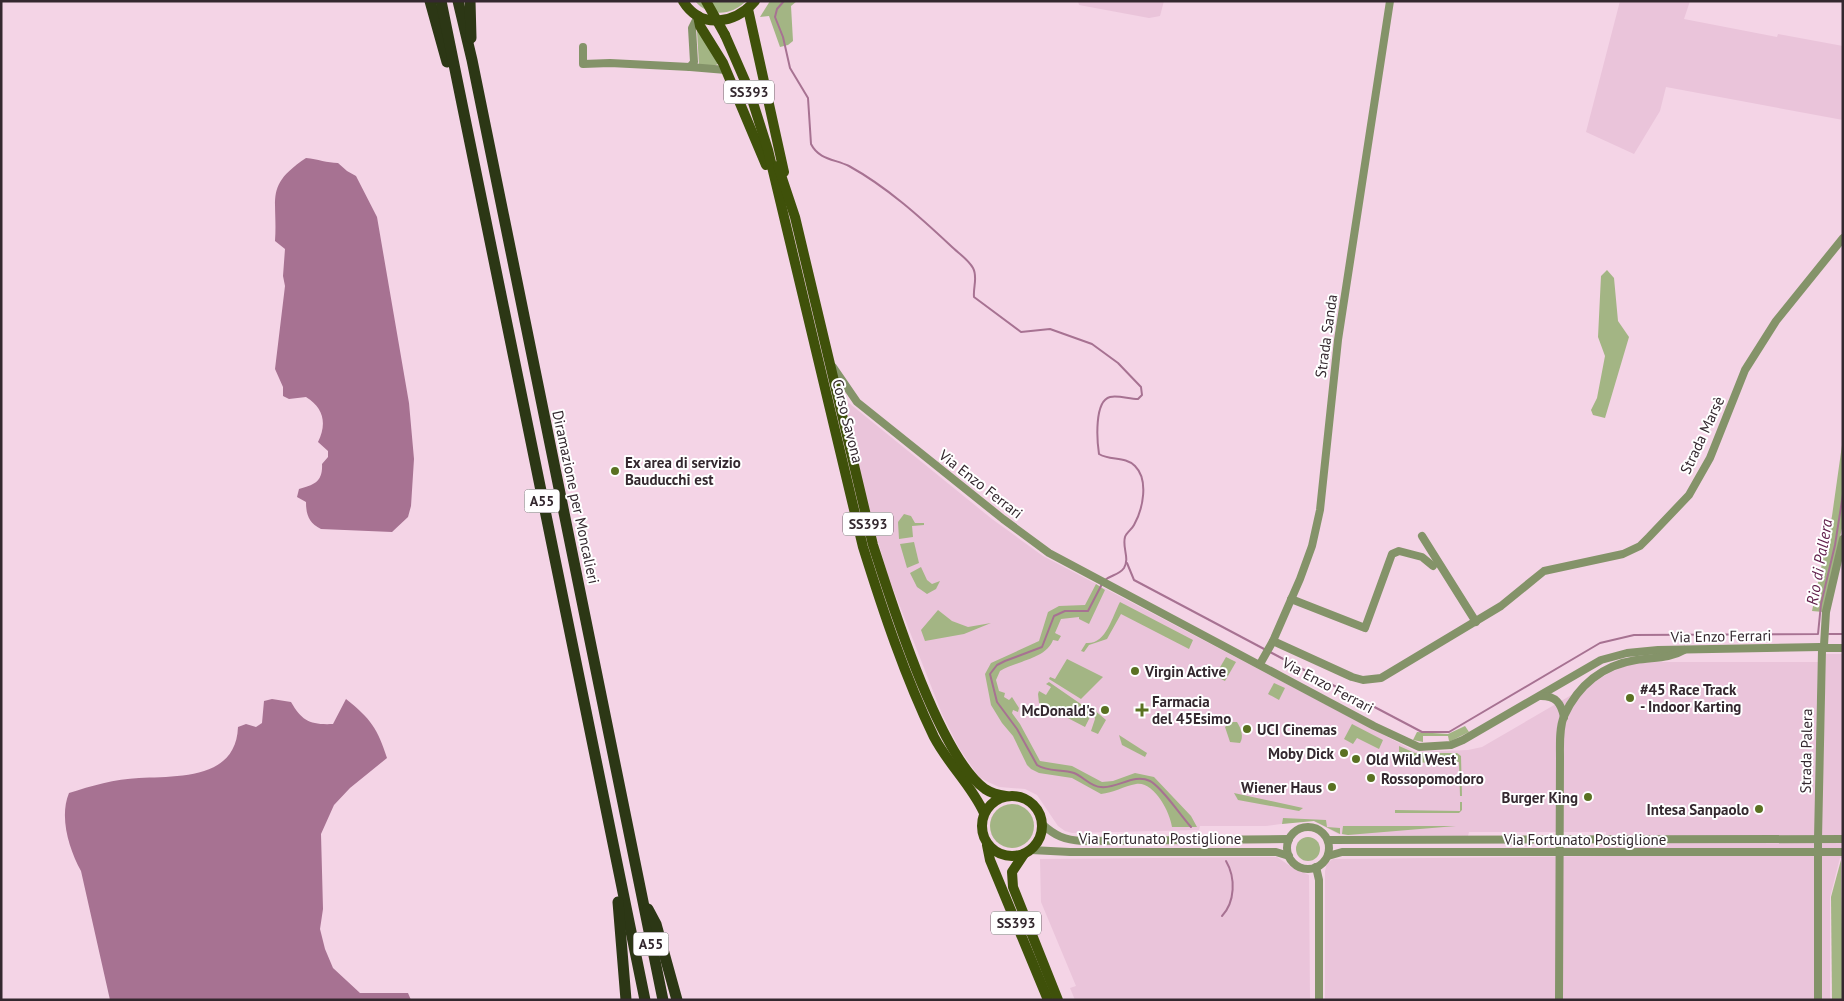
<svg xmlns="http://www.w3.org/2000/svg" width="1844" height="1001" viewBox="0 0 1844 1001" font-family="'PT Sans',sans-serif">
<rect width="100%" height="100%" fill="#f4d4e6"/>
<g fill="#eac4da">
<polygon points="1078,1 1164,1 1160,16 1149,18 1079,5"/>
<polygon points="1620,1 1690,1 1684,19 1777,37 1778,34 1843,46 1843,120 1666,87 1660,111 1634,154 1586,132"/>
<polygon points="844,399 992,519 1043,556 1416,752 1468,750 1482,747 1611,672 1631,664 1645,662 1818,662 1816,730 1824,730 1826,654 1843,654 1843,858 1840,858 1830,897 1830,1000 1325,1000 1325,871 1327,863 1333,859 1606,856 1606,832 1469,832 1468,836 1348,835 1338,834 1314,821 1302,821 1266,826 1200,826 1199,830 1072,833 1065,831 1058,826 1037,795 1025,789 999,787 986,781 979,777 959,748 942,714 888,576 867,503"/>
<polygon points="1277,857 1293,868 1309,875 1310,1000 1075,1000 1070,988 1076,986 1041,902 1040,859"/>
</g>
<g fill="#a3b584">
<path d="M695,1H746C732,16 708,17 695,1Z"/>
<polygon points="770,1 797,1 791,6 793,41 788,45 780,47 769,16 760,17"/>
<polygon points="700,30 720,63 714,66 699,65 697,31"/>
<polygon points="1607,270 1614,278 1618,321 1629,337 1605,418 1593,415 1591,410 1597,398 1605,356 1598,337 1601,276"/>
<polygon points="1843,438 1843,524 1823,612 1812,611 1832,516"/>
<polygon points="904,514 911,516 915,523 924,523 924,525 912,526 913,537 899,539 898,522"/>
<polygon points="914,542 919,563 907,568 900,544"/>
<polygon points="921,567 927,580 932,584 940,581 936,589 927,594 917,587 910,573"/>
<path d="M1096,584L1105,590L1089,624L1079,619V617L1061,619L1055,633L1061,636L1058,641L1053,640C1046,659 1016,661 1000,671L996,680L999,691L1005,693L1004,697L1009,700L1012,697L1019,708L1018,712L1013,710L1012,713L1020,724L1040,761L1072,766L1102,782L1113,781L1135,773L1154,777L1191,816L1197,827H1172C1170,812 1154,781 1136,784C1124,786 1113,793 1101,794L1072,778L1039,773L1031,769L1027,765L1013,736L1002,723L991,705L985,674L991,663L1039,641L1048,612L1059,606L1085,605Z"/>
<path d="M1120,602L1193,640L1189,649L1121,614L1107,639L1089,645L1084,652L1081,651L1086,643C1106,645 1112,617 1120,602Z"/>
<polygon points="938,610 952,621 968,627 991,623 964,634 925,641 921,630"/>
<polygon points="1226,657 1236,662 1225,681 1215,676"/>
<polygon points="1067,659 1103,677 1081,699 1049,679 1050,677 1055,679"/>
<polygon points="1049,682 1088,709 1090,717 1085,727 1039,703 1038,694 1039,691 1046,695 1051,687 1046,684"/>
<polygon points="1274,683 1285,688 1279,700 1268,694"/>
<polygon points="1092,708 1106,720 1098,734 1091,731 1095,719"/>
<path d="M1230,722H1237C1241,728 1244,737 1240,743L1230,742L1225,727Z"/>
<polygon points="1352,724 1383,740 1379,749 1357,738 1353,744 1344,739"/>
<polygon points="1465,726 1469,732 1451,741 1449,741 1448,736 1423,736 1423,742 1413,740 1417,732 1448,734"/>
<polygon points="1119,735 1147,753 1145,757 1122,745"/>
<polygon points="1399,746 1415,753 1457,753 1461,756 1462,796 1460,796 1459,762 1399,763"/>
<polygon points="1234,793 1303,808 1299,811 1238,800"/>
<polygon points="1460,802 1462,802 1462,810 1459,813 1395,813 1395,810 1460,811"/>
<circle cx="1012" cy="826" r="22"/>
<polygon points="1283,818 1326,820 1327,827 1340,828 1340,834 1314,821 1282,824"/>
<polygon points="1343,826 1456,826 1348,835 1342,834"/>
<circle cx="1308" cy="849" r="12"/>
<polygon points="1841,860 1843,1000 1832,1000 1831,897"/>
</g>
<g fill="#a77292">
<path d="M306,158C318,159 327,163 338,163L347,171L356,176L377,217L409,403L414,459L411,506L408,517L392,532L321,529C309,523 306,515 306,502L297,497L299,489C314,485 323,482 322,464L328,457V451L318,442C327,424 324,408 306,397L289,399L283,396V387L275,369L285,286L283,276L285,249L275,241C278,198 264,186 306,158Z"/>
<path d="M272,699L291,702C302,721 310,725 333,724L346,699C370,718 378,729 387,758L350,788L334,805L321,834L323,909L320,929L325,949L333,968L360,993H408L411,1000H110L81,871C69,849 59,817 69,793C91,786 115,779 139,778C178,776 236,780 238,727L246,724L256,727L262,723L264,701Z"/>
</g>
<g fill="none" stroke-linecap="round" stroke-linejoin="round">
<g stroke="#a77292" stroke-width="2">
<path d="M784,1L777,9L775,17L783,37L790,68L808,98L811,144C819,160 835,159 849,166C887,187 920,217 951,246C958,253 968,259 973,268C978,277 973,287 974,297L1021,332L1050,329L1092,344L1118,363L1141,387L1142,395L1138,399C1129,399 1118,395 1110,397C1094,401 1097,441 1099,454C1110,461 1125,456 1135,466C1149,480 1143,509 1134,525C1132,529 1126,533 1125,537C1122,548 1130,558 1124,568C1119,575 1111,575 1105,580"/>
<polyline points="1127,563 1134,580 1266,650"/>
<path d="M1102,584L1088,611H1065L1054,616L1042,647L1005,661L997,665L990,674L997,702L1017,729L1037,765C1047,772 1062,769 1074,773C1084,777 1091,787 1101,787C1118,789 1133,773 1150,781C1162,787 1180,815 1191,827"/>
<polyline points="1829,634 1843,634"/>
<polyline points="1270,652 1422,732 1449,732 1600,643 1634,635 1818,634 1821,604 1835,545 1843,494"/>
<path d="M1222,916C1235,902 1236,878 1226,861"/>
</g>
<g stroke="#849369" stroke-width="8">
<polyline points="583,47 583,64 610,63 690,67 694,62 692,28 698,16"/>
<polyline points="690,67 726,70"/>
<polyline points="833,367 857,402 1003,519 1049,553 1374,726 1419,747 1451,745 1463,740 1601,660 1627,653 1658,650 1820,647"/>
<polyline points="1422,536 1476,622"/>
<polyline points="1291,599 1365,628 1392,554 1399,551 1422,557 1433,566"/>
<polyline points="1273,641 1352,677 1363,680 1381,678 1501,606 1544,571 1623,554 1640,546 1649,537 1689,495 1710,458 1745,370 1776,321 1843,238"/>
<polyline points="1824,645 1826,612 1843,539"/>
<polyline points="1826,648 1843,648"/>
<polyline points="1260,664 1273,641 1300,579 1312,546 1320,510 1338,340 1390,1"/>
<path d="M1541,696C1556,696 1561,703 1564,717"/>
<path d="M1042,824C1055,836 1065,840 1082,841L1289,839"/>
<circle cx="1308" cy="848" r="21"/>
<polyline points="1328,840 1843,839"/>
<polyline points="1031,850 1070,852 1276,852 1289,856"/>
<polyline points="1328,856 1342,852 1843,852"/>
<polyline points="1316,867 1319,880 1319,1000"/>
<path d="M1559,1000L1560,758C1560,745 1559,728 1564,716C1578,685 1603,665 1636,660C1653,657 1669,659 1684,650"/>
<polyline points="1818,1000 1818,839 1822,650"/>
</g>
<g stroke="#3f510a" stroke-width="10">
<path d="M683,1C701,30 735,24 755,1"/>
<polyline points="748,9 784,172"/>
<polyline points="698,16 700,26 723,63 766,165"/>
<path d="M725,35L749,90L768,150L863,547C883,611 905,677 934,737C948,764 972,786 984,813"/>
<path d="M778,166L795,217L873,545C891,601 939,756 985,789C991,793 998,795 1006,796"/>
<circle cx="1012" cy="826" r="30"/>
<polyline points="987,845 990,860 1048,1000"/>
<polyline points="1024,854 1012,872 1013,887 1058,1000"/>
</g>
<g stroke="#2c3715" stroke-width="11">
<polyline points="430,1 447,62"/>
<polyline points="441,1 645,1000"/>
<polyline points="458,1 472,60 663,1000"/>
<polyline points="470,1 471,38"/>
<polyline points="618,902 626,1000"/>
<polyline points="648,909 656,924 677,1000"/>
</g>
<polyline stroke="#3f510a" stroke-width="10" points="706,1 725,35"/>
</g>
<g fill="#5a7122" stroke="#fff" stroke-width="2">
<circle cx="615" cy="471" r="5"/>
<circle cx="1135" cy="671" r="5"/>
<circle cx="1630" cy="698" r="5"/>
<circle cx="1105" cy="710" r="5"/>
<path d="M1139.5 702.5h5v5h5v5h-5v5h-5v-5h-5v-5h5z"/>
<circle cx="1247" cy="729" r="5"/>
<circle cx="1344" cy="753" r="5"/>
<circle cx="1356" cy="759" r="5"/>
<circle cx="1371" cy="778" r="5"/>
<circle cx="1332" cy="787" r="5"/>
<circle cx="1588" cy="797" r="5"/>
<circle cx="1759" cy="809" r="5"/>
</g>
<g text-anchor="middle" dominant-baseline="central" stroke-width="4" stroke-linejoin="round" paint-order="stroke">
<g fill="#fff" stroke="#71686d" stroke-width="1">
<rect x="724" y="80.5" width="50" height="23" rx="4"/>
<rect x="524.5" y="489.5" width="35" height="23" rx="4"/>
<rect x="843" y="512.5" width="50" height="23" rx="4"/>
<rect x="991" y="911.5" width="50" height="23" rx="4"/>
<rect x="633.5" y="932.5" width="35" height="23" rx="4"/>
</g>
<g font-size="14" font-weight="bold" fill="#34282f">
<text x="749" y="92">SS393</text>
<text x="542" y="501">A55</text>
<text x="868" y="524">SS393</text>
<text x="1016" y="923">SS393</text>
<text x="651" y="944">A55</text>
</g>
<g font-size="15" fill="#34282f" stroke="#fff">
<text transform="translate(1326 336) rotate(-82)">Strada Sanda</text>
<text transform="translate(848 421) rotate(76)">Corso Savona</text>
<text transform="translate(1702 435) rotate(-65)">Strada Marsè</text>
<text transform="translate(981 484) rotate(38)">Via Enzo Ferrari</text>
<text transform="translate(576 497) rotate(78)">Diramazione per Moncalieri</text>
<text transform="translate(1721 636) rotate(-1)">Via Enzo Ferrari</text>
<text transform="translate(1328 685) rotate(28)">Via Enzo Ferrari</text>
<text transform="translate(1806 751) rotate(-89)">Strada Palera</text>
<text x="1160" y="838">Via Fortunato Postiglione</text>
<text x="1585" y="839">Via Fortunato Postiglione</text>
</g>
<g font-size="15" font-weight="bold" fill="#34282f" stroke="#fff" text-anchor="start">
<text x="625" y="462">Ex area di servizio<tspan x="625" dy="17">Bauducchi est</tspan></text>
<text x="1145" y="671">Virgin Active</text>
<text x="1640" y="689">#45 Race Track<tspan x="1640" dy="17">- Indoor Karting</tspan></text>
<text x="1152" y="701">Farmacia<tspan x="1152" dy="17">del 45Esimo</tspan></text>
<text x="1095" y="710" text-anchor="end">McDonald's</text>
<text x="1257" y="729">UCI Cinemas</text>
<text x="1334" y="753" text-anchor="end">Moby Dick</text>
<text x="1366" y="759">Old Wild West</text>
<text x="1381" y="778">Rossopomodoro</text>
<text x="1322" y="787" text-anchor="end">Wiener Haus</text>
<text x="1578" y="797" text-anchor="end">Burger King</text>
<text x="1749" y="809" text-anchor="end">Intesa Sanpaolo</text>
</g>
<g font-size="16" font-style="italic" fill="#601e4a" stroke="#fff">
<text transform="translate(1819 562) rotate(-80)">Rio di Pallera</text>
</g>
</g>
<rect width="1844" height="1001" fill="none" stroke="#34282f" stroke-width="5"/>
</svg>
